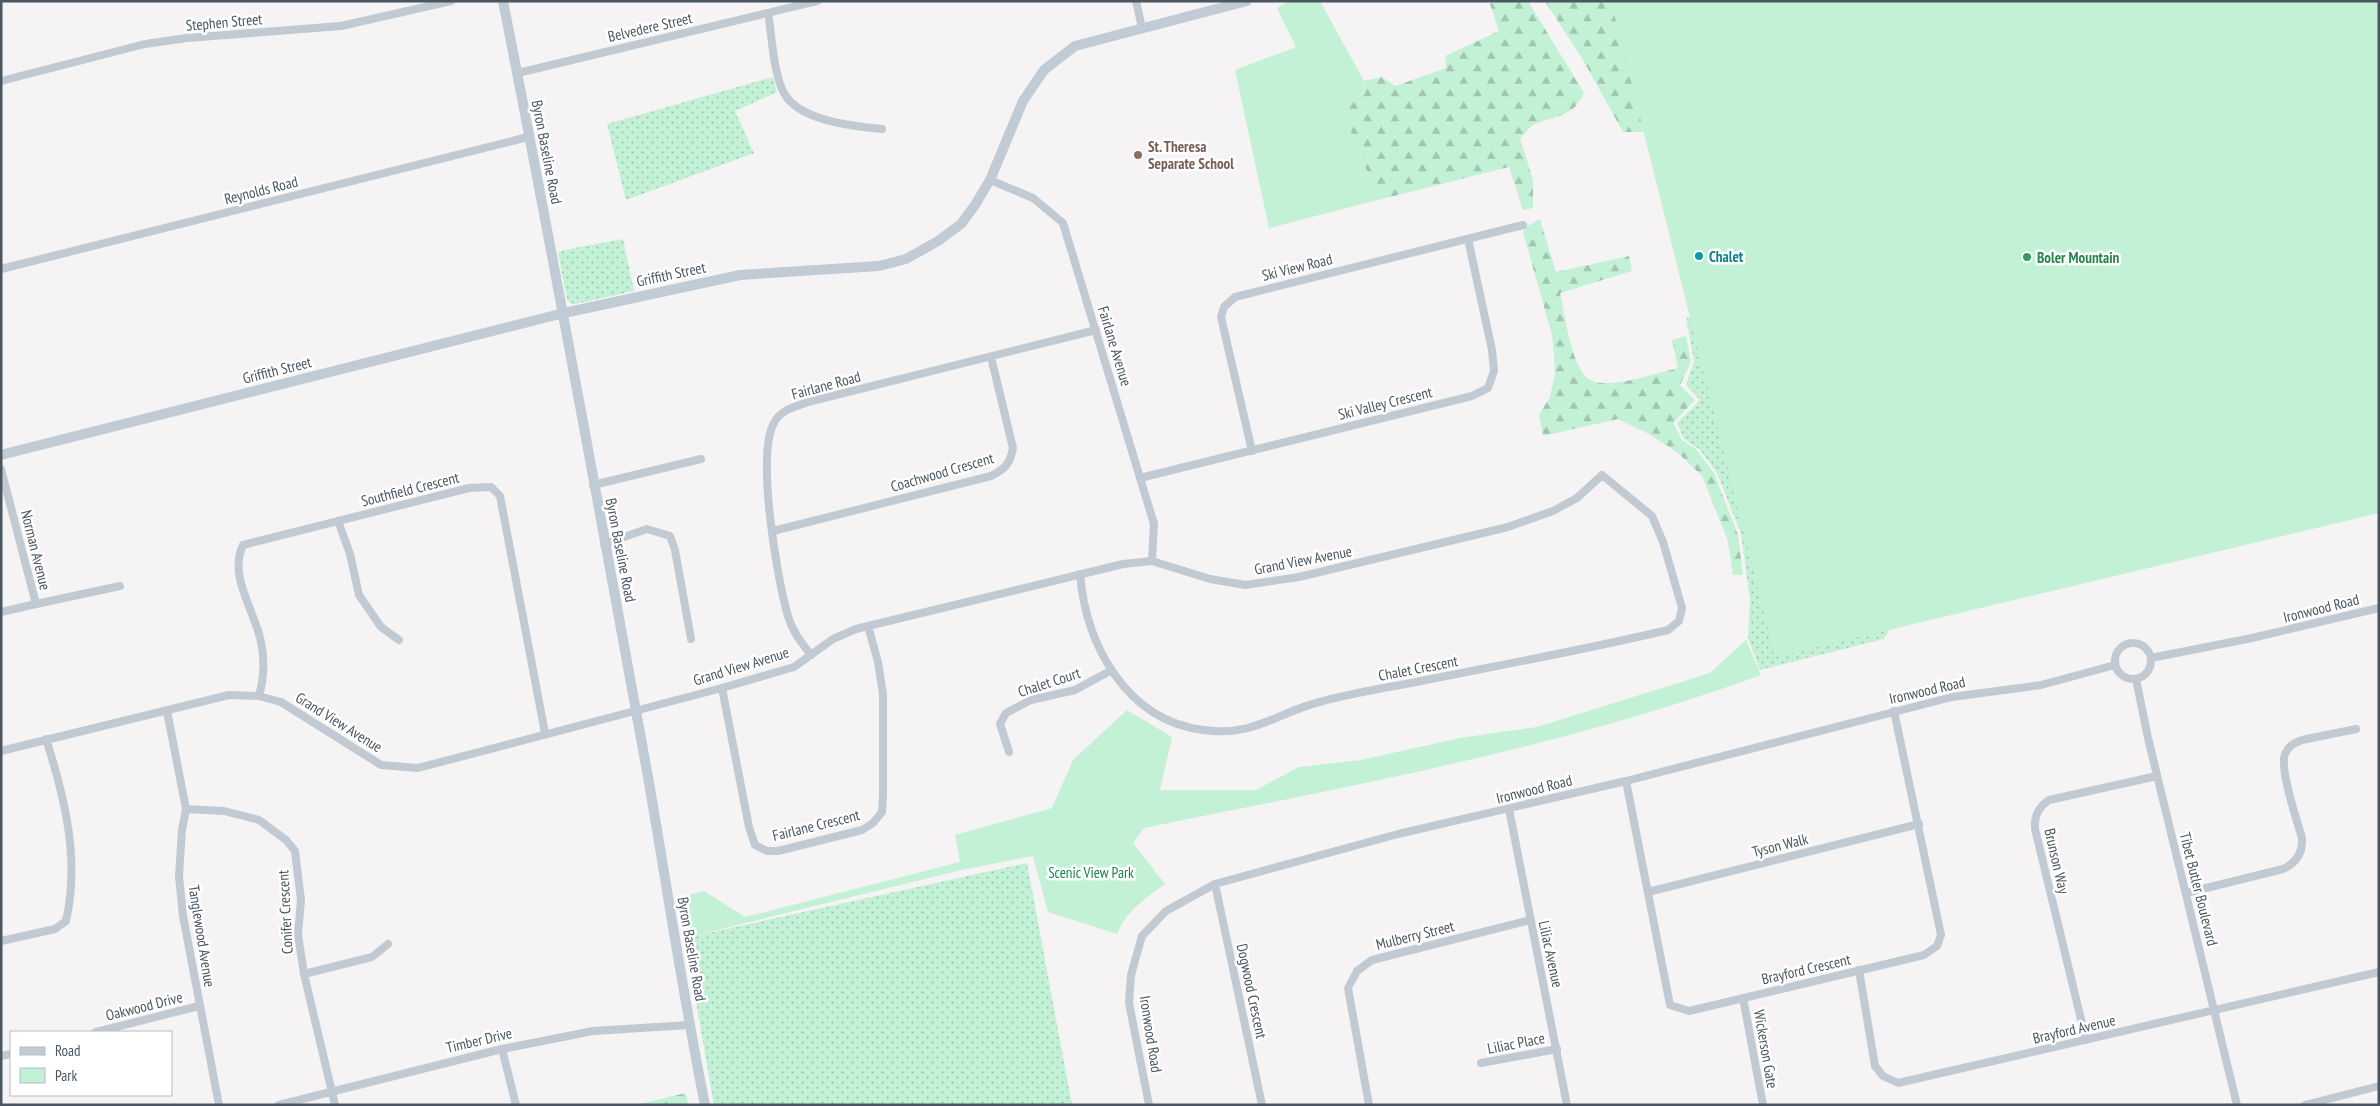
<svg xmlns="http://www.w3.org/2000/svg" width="2380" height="1106" viewBox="0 0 2380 1106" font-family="'PT Sans Narrow',sans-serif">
<defs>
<pattern id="grass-dots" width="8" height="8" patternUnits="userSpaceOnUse" patternTransform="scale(1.25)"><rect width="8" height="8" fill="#c3f1d5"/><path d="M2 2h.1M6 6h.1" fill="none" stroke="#a0c6b0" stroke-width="1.8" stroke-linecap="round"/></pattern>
<pattern id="forest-firs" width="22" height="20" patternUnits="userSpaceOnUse" patternTransform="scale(1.25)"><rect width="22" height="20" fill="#c3f1d5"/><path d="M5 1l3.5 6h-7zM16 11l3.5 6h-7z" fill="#a0c6b0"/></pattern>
</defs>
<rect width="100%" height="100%" fill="#f5f3f3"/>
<g fill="url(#grass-dots)">
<polygon points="773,77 777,92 735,111 754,153 626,200 607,124"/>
<polygon points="623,239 634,291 575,304 570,303 567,299 558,253 564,250"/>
<polygon points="1736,310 1908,597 1884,639 1760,670 1748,638 1750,599 1741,534 1717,473 1699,449 1684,439 1677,423 1700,400 1686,385 1694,361 1686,318"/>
<polygon points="1027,863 1072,1105 714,1105 685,938"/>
</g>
<g fill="url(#forest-firs)">
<path d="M1494,1H1528L1584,93C1575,116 1555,116 1535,124C1529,127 1525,134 1520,138L1533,180V208L1523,210L1509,167L1378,200L1340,104L1365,94L1364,81L1382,77L1395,86L1446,68L1445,56L1499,31L1490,4Z"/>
<polygon points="1545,1 1652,1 1645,132 1623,132 1583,60"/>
<path d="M1540,219L1556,272L1629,256L1632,271L1560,293C1565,313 1571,372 1592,381C1612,389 1657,373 1678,368L1672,340L1686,336L1691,362L1680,385L1695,400L1673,423L1682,440L1696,449L1714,473L1738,535L1743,575H1733L1728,541L1702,476L1678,453L1649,434L1618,419L1543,436L1539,415L1550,397L1555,374L1554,355L1552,335L1523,232L1526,227Z"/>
<polygon points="686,1093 688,1105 635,1105"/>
</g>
<g fill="#c3f1d5">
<polygon points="1288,1 1320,1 1364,81 1365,94 1340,104 1378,200 1269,228 1235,70 1296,47 1277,8"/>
<polygon points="1611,1 2379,1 2379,513 1775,657"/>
<path d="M1746,640L1761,675C1562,748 1351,786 1144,828L1133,843L1165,884C1147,897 1125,912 1117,934L1048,912L1033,856L961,870L685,938L676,898L704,891L745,917L960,862L955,835L1052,808L1073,760L1127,710L1172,737L1160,790H1256L1299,767L1361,760L1460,738L1537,727L1710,673Z"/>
</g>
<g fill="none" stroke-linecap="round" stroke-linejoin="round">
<g stroke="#c1cad2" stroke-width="8">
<polyline points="1136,1 1142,28"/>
<path d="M768,13C772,35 773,73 784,93C799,121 853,126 882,129"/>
<polyline points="518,73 817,1"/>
<polyline points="1,81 145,44 187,38 341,26 451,1"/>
<polyline points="990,180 1033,198 1063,223 1154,524 1152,561"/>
<polyline points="1,269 528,137"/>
<polyline points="1252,451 1221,317 1224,307 1235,297 1523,225"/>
<polyline points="1,469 36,604 1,612"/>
<polyline points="1140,478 1472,396 1488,388 1494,371 1492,350 1468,239"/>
<polyline points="593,485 701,459"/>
<polyline points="338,521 350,554 359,595 381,627 399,640"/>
<path d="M773,531L991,476C1005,469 1010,464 1013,448L991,357"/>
<polyline points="604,544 647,529 670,536 675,550 691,639"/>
<polyline points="36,604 120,586"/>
<circle cx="2133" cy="661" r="18"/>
<path d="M811,655C801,642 792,631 788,616C777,579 756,455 774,423C781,409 795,407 808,402L1096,330"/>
<polyline points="2151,658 2252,638 2379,608"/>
<polyline points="2136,679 2148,738 2237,1105"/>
<polyline points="722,688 749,827 755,845 767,851 778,851 862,830 873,823 882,812 883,795 883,694 878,662 868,626"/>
<path d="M259,696C264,678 265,661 261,642C255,611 228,576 243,545L469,488L491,487L500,496L545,733"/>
<polyline points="167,711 186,809 182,830 179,876 183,916 219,1105"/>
<path d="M1,751L229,695L259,696L281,702L381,765L418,768L722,688L794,667L833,639L856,629L868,626L1123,564L1152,561L1210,579L1245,585L1299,577L1508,527L1553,511L1577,498L1602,475L1652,516L1663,542L1682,608L1679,621L1668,630C1584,650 1500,665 1416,682C1385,688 1353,693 1323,701C1277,712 1256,737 1203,730C1126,720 1086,645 1080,574"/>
<polyline points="1009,752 1000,724 1006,713 1031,700 1075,690 1110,671"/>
<polyline points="1626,781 1670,1005 1689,1011 1924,955 1937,946 1941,935 1894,711"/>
<polyline points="186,809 224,811 259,820 286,840 295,851 301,900 298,934 304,974 335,1105"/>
<polyline points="1509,809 1567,1105"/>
<polyline points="1215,884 1262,1105"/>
<polyline points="1648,892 1919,824"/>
<path d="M2186,893L2283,869C2296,863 2303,853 2302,838C2297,821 2279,768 2285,754C2288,746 2294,743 2302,740L2356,729"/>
<path d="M1,941L55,929L66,921C80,860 65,798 46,739"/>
<polyline points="1859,970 1875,1066 1883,1076 1898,1083 2379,972"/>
<polyline points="304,974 372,957 388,944"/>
<polyline points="1743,998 1763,1105"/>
<polyline points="96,1032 199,1006"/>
<path d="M2086,1040L2035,829C2034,816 2038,808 2049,800L2157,776"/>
<polyline points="502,1049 516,1105"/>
<polyline points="1,1056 11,1054"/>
<polyline points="1481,1063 1557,1049"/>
<polyline points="279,1105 502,1049 593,1031 689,1025"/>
<polyline points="1149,1105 1129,1003 1131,975 1142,936 1166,911 1215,884 1398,834 1626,781 1952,697 2041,685 2115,665"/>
<polyline points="1369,1105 1348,988 1357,971 1372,960 1530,920"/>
<polyline points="2305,1105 2379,1086"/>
</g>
<g stroke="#c1cbd6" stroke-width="10">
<path d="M503,1C554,259 601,518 648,777C667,886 683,996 705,1105"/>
<polyline points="1,455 564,313 740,275 879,266 906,259 938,241 961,224 975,205 990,180 1023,101 1044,70 1075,46 1247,1"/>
</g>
</g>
<circle fill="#8d6e63" stroke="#fff" stroke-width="2" cx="1138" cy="155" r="5"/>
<circle fill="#0f9aa8" stroke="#fff" stroke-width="2" cx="1699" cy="256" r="5"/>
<circle fill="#2e9e5b" stroke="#fff" stroke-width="2" cx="2027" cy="257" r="5"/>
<g text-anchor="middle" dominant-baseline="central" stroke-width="5" stroke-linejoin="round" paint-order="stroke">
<g font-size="15" fill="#4a5661" stroke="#fff">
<text transform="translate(224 22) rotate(-5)">Stephen Street</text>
<text transform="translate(650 27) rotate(-13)">Belvedere Street</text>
<text transform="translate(547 152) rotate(79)">Byron Baseline Road</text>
<text transform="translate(261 190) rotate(-14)">Reynolds Road</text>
<text transform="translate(1297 267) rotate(-14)">Ski View Road</text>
<text transform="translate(671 274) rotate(-12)">Griffith Street</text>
<text transform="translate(1115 346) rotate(73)">Fairlane Avenue</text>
<text transform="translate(277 370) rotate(-14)">Griffith Street</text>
<text transform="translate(826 385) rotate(-15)">Fairlane Road</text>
<text transform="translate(1385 403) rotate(-14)">Ski Valley Crescent</text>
<text transform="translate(942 472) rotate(-16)">Coachwood Crescent</text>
<text transform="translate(410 489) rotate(-14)">Southfield Crescent</text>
<text transform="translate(36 550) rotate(76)">Norman Avenue</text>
<text transform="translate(621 550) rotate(79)">Byron Baseline Road</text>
<text transform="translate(1303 560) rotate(-11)">Grand View Avenue</text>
<text transform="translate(2321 608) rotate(-14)">Ironwood Road</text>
<text transform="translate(741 666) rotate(-17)">Grand View Avenue</text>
<text transform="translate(1418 668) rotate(-11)">Chalet Crescent</text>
<text transform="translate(1049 682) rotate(-18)">Chalet Court</text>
<text transform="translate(1927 690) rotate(-13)">Ironwood Road</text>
<text transform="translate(339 722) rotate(32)">Grand View Avenue</text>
<text transform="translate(1534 789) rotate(-14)">Ironwood Road</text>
<text transform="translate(816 825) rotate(-14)">Fairlane Crescent</text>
<text transform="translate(1780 845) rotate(-14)">Tyson Walk</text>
<text transform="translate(2057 861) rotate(77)">Brunson Way</text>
<text transform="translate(2199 889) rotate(76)">Tibet Butler Boulevard</text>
<text transform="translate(285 912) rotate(-93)">Conifer Crescent</text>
<text transform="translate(1415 935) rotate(-14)">Mulberry Street</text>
<text transform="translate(202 936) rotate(81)">Tanglewood Avenue</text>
<text transform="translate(692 949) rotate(80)">Byron Baseline Road</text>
<text transform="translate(1551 954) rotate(78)">Liliac Avenue</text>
<text transform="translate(1806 969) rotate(-13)">Brayford Crescent</text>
<text transform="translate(1252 991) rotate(78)">Dogwood Crescent</text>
<text transform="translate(144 1006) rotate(-14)">Oakwood Drive</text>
<text transform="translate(2074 1029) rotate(-13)">Brayford Avenue</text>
<text transform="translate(1151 1034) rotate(81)">Ironwood Road</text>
<text transform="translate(479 1040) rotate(-13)">Timber Drive</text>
<text transform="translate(1516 1043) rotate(-11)">Liliac Place</text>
<text transform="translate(1766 1049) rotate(80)">Wickerson Gate</text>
</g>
<g font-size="15" font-weight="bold" fill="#785e54" stroke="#fff" text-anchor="start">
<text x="1148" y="146">St. Theresa<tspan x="1148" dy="17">Separate School</tspan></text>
</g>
<g font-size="15" font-weight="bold" fill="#0d838f" stroke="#fff" text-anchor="start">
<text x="1709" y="256">Chalet</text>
</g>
<g font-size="15" font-weight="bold" fill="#27864d" stroke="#fff" text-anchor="start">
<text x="2037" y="257">Boler Mountain</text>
</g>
<g font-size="15" fill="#17864f" stroke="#fff">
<text x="1091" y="872">Scenic View Park</text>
</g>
</g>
<rect width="2380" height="1106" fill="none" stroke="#4a5661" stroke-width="5"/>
<rect x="10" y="1031" width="162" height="65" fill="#ffffff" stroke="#b7bbc0"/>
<rect x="20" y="1047" width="25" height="8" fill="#c1cbd6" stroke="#b7bbc0"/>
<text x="55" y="1056" font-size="15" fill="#4a5661">Road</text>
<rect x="20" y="1068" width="25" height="15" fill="#c3f1d5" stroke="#b7bbc0"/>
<text x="55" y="1081" font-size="15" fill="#4a5661">Park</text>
</svg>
